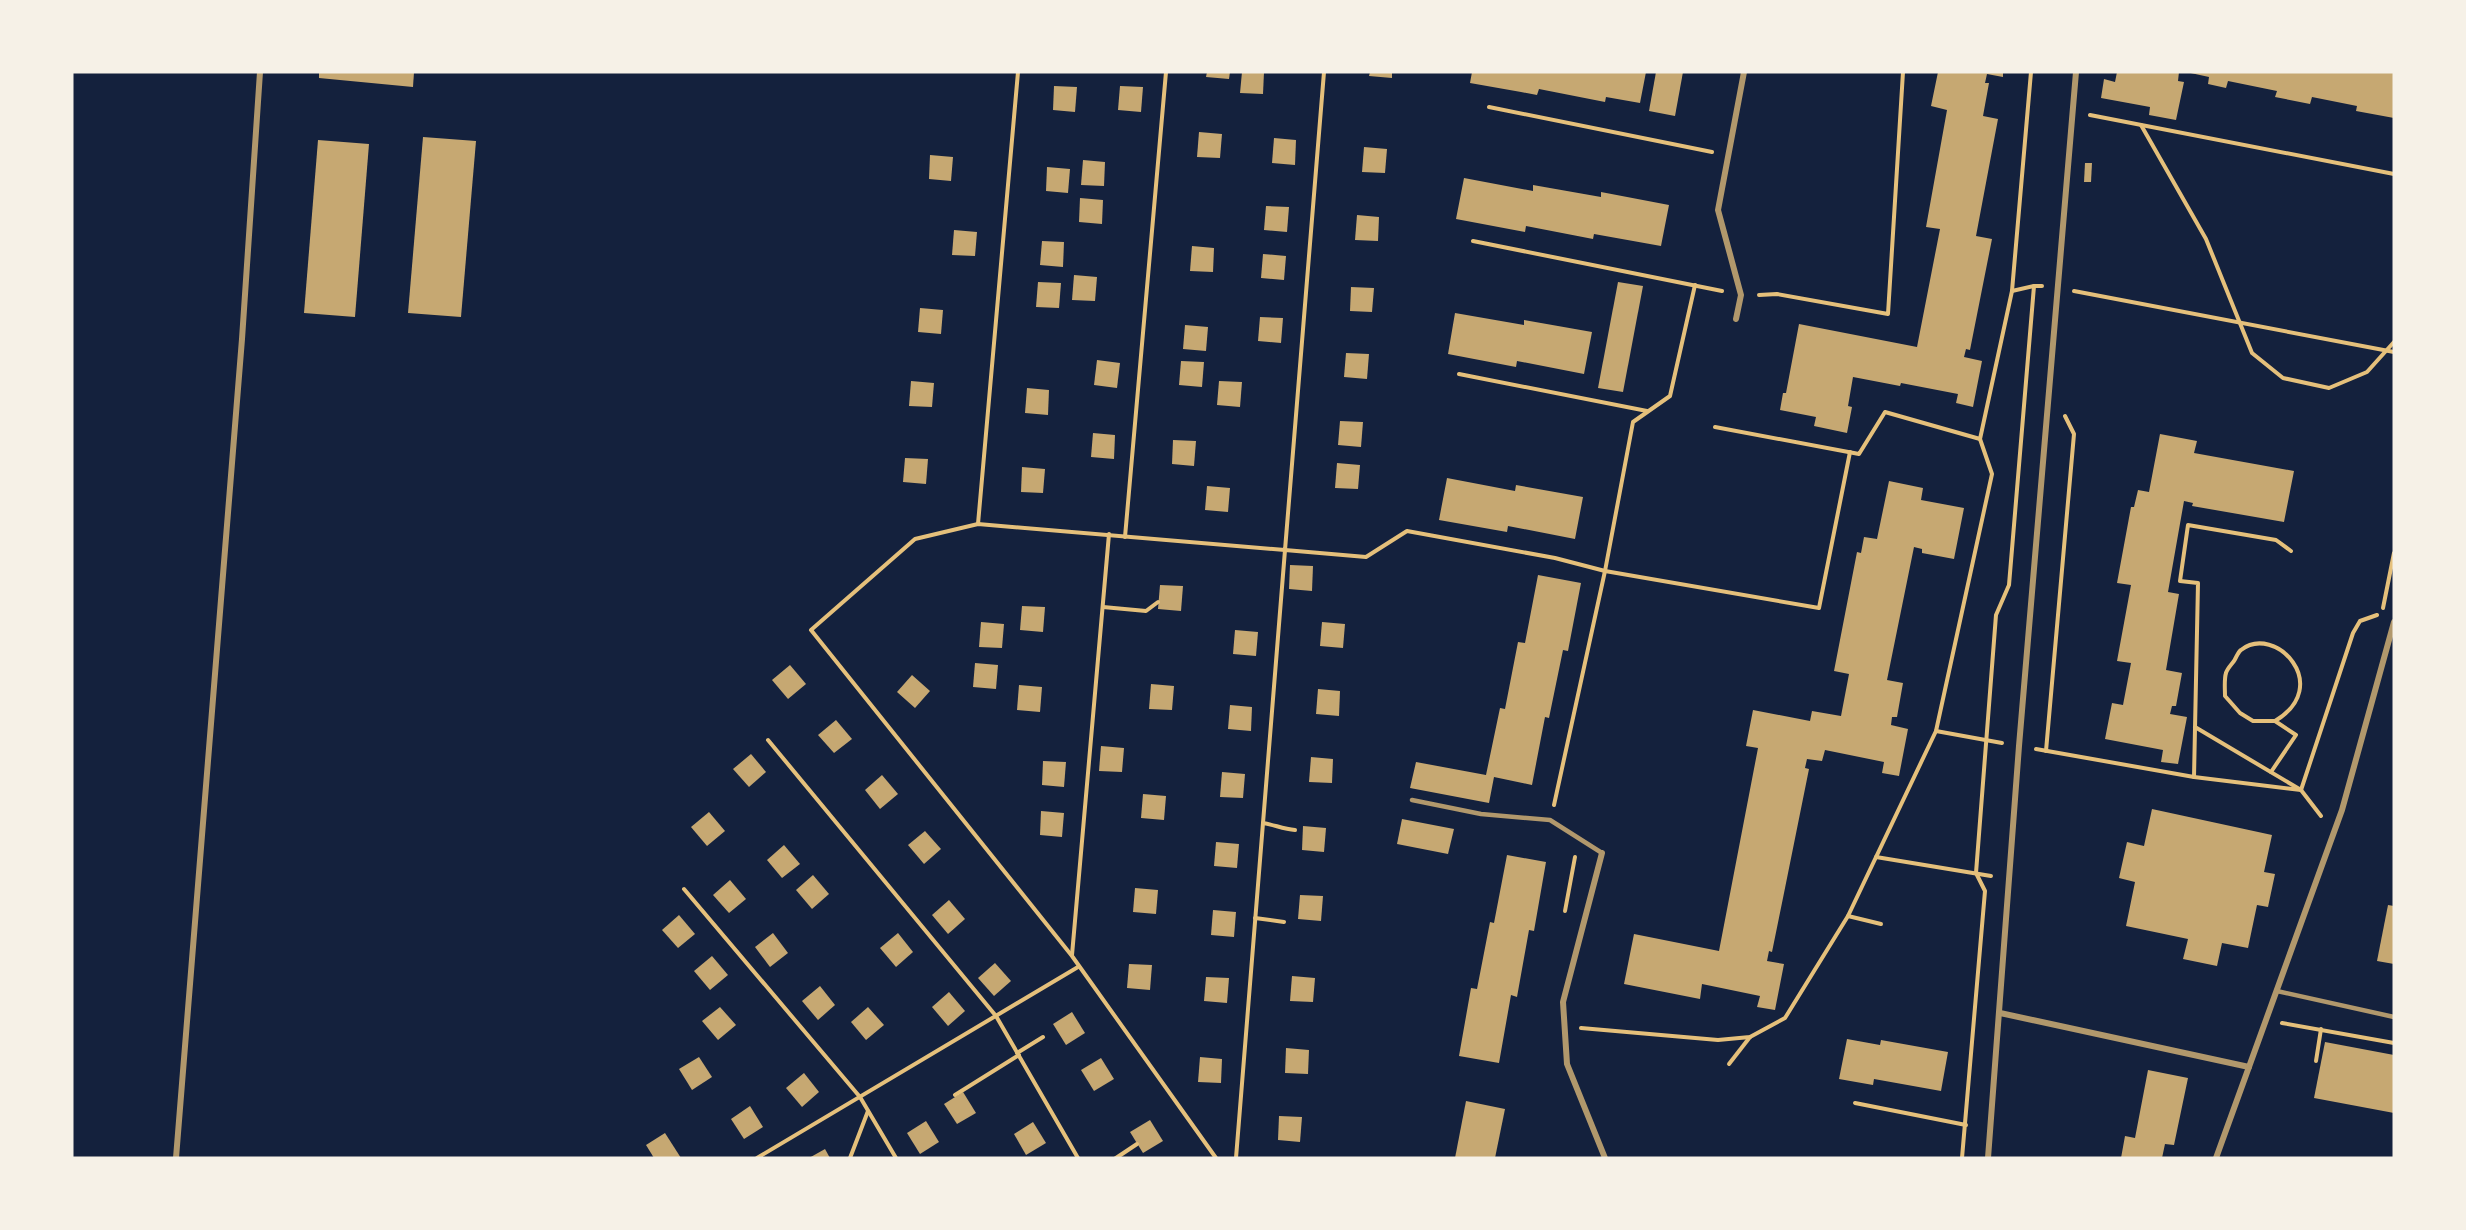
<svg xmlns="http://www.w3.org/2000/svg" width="2466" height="1230" viewBox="0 0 2466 1230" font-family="'Archivo Narrow',sans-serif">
<rect width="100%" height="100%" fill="#14213d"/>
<g fill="#c6a872">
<polygon points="319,72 414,72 413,87 319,78"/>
<polygon points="1207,72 1230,72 1229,79 1206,77"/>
<polygon points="1242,72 1264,72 1263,94 1240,93"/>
<polygon points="1370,72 1392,72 1392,78 1369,76"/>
<polygon points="1472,72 1646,72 1640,103 1606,97 1605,102 1539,89 1537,95 1521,92 1470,83"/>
<polygon points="1656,72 1683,72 1675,116 1649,111"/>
<polygon points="1938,72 2003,72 2003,77 1987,74 1985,83 1989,83 1983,116 1998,119 1976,236 1992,239 1970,350 1966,349 1964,357 1982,361 1973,407 1956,403 1958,394 1901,383 1900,386 1853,377 1848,406 1852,407 1847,433 1814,426 1816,417 1780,410 1783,393 1786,393 1799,324 1917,347 1940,229 1926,227 1947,110 1931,106"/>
<polygon points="2117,72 2179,72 2178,81 2184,82 2176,120 2149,115 2150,107 2101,98 2104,79 2115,82"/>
<polygon points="2186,72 2394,72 2394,118 2356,111 2357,106 2312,97 2310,104 2275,97 2277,91 2228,81 2226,88 2208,84 2209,77"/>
<polygon points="1054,86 1077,87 1075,112 1053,110"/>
<polygon points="1120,86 1143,87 1141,112 1118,110"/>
<polygon points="1199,132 1222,134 1220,158 1197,157"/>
<polygon points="423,137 476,141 461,317 408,313"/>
<polygon points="1274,138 1296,140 1295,165 1272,163"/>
<polygon points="318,140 369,144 355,317 304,313"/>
<polygon points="1364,147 1387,149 1385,173 1362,172"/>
<polygon points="930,155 953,157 951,181 929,179"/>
<polygon points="1083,160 1105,162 1104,186 1081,185"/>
<polygon points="2085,163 2092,163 2091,182 2084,182"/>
<polygon points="1047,167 1070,169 1068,193 1046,191"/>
<polygon points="1464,178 1533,191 1533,185 1601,197 1601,192 1669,205 1661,246 1594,234 1593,239 1526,226 1525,232 1456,219"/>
<polygon points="1080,198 1103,200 1102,224 1079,222"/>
<polygon points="1266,206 1289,207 1287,232 1264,230"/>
<polygon points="1357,215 1379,217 1378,241 1355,240"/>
<polygon points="954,230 977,232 975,256 952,255"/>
<polygon points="1042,241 1064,242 1063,267 1040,265"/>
<polygon points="1192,246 1214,248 1213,272 1190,271"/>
<polygon points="1263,254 1286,256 1284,280 1261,278"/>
<polygon points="1074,275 1097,277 1095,301 1072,300"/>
<polygon points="1038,282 1061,283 1059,308 1036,307"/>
<polygon points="1618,282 1643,286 1623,392 1598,388"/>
<polygon points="1351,287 1374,288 1372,312 1350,311"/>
<polygon points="920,308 943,310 941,334 918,332"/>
<polygon points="1455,313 1524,325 1524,320 1592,332 1584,374 1517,361 1516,367 1448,354"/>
<polygon points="1260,317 1283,318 1281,343 1258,341"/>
<polygon points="1185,325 1208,327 1206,351 1183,349"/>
<polygon points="1346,353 1369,354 1367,379 1344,377"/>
<polygon points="1097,360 1120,363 1117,388 1094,385"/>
<polygon points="1181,361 1204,362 1202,387 1179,385"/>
<polygon points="911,381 934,383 932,407 909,406"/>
<polygon points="1219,381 1242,382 1240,407 1217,405"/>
<polygon points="1027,388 1049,390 1048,415 1025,413"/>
<polygon points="1340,421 1363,422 1361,447 1338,445"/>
<polygon points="1093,433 1115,435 1114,459 1091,457"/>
<polygon points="2160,434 2197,441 2194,453 2294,471 2284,522 2192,506 2193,503 2184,501 2168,592 2179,594 2166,670 2182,673 2176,706 2172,706 2170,714 2187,717 2178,764 2161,762 2163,750 2105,739 2112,703 2123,705 2131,663 2117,661 2131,585 2117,583 2131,507 2134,507 2138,490 2149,492"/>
<polygon points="1173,440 1196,441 1194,466 1172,464"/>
<polygon points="905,458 928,459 926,484 903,482"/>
<polygon points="1337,463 1360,465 1358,489 1335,488"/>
<polygon points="1022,467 1045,469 1043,493 1021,492"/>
<polygon points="1447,478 1515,491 1516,485 1583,497 1575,539 1508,526 1507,532 1439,520"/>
<polygon points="1889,481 1923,488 1921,500 1964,508 1954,559 1922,553 1922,549 1914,547 1887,680 1903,683 1897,717 1892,717 1891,725 1908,729 1899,776 1882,773 1884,762 1825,750 1822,761 1807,759 1805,768 1809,769 1783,898 1772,952 1769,951 1767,961 1784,964 1775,1010 1757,1007 1760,996 1702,984 1700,999 1624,984 1634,934 1719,951 1758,748 1746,746 1753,710 1810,721 1812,711 1841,716 1849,674 1834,671 1857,552 1861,553 1864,537 1877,539"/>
<polygon points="1207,486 1230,488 1228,512 1205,510"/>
<polygon points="1290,565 1313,566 1312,591 1289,589"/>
<polygon points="1538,575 1581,583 1568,651 1563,650 1549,718 1545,717 1532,785 1494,777 1489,803 1410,788 1416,762 1486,775 1500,708 1505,709 1518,642 1525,643"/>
<polygon points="1160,585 1183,586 1181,611 1158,609"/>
<polygon points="1022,606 1045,607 1043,632 1020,630"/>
<polygon points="981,622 1004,624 1002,648 979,647"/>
<polygon points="1322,622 1345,624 1343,648 1320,646"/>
<polygon points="1235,630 1258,632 1256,656 1233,654"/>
<polygon points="975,663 998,665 996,689 973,687"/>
<polygon points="790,665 806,684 788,699 772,680"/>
<polygon points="912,675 930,691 915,708 897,692"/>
<polygon points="1151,684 1174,686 1172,710 1149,709"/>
<polygon points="1019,685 1042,687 1040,712 1017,710"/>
<polygon points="1318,689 1340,691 1339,716 1316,714"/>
<polygon points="1230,705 1252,707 1251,731 1228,729"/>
<polygon points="836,720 852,739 834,753 818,735"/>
<polygon points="1101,746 1124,748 1122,772 1099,771"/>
<polygon points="751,754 766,772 749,787 733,769"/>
<polygon points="1311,757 1333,759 1332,783 1309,782"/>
<polygon points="1043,761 1066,762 1064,787 1042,785"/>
<polygon points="1222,772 1245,774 1243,798 1220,797"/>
<polygon points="882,775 898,794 880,809 865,790"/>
<polygon points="1143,794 1166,796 1164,820 1141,818"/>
<polygon points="2152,809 2272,835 2264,872 2275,874 2268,907 2257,905 2248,948 2222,943 2217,966 2183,959 2188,939 2126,926 2135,882 2119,878 2127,842 2144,846"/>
<polygon points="1041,811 1064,813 1062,837 1040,835"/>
<polygon points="709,812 725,831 707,846 691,827"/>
<polygon points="1402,819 1454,829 1448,854 1397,844"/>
<polygon points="1303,826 1326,828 1324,852 1302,850"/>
<polygon points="925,831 941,849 924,864 908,845"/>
<polygon points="1216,842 1239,844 1237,868 1214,866"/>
<polygon points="784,845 800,864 782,878 767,860"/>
<polygon points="1507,855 1546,862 1534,931 1529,930 1517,997 1511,995 1499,1063 1459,1056 1471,988 1477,989 1490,922 1494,923"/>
<polygon points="813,875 829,894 812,909 796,890"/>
<polygon points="730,880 746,899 729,913 713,895"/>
<polygon points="1135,888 1158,890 1156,914 1133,912"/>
<polygon points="1300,895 1323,896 1321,921 1298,919"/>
<polygon points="949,900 965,919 948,934 932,915"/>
<polygon points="2388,905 2394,906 2394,964 2377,961"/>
<polygon points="1213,910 1236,912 1234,937 1211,935"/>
<polygon points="679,915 695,934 678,948 662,930"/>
<polygon points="773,933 788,953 770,967 755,947"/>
<polygon points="898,933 913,952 896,967 880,948"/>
<polygon points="712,956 728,975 710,990 694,971"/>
<polygon points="995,963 1011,981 994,996 978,978"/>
<polygon points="1129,964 1152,965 1150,990 1127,988"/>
<polygon points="1292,976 1315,978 1313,1002 1290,1001"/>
<polygon points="1206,977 1229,978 1227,1003 1204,1001"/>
<polygon points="820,986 835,1005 818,1020 802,1001"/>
<polygon points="949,992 965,1011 948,1026 932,1007"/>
<polygon points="720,1007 736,1025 718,1040 702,1021"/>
<polygon points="868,1007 884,1025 866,1040 851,1022"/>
<polygon points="1072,1012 1085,1033 1066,1045 1053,1024"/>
<polygon points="1847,1039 1880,1045 1881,1040 1948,1052 1941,1091 1874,1079 1873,1085 1839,1079"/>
<polygon points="2325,1042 2394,1055 2394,1113 2314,1098"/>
<polygon points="1286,1048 1309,1050 1308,1074 1285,1073"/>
<polygon points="699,1057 712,1077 692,1090 679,1069"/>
<polygon points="1200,1057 1222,1059 1221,1083 1198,1082"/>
<polygon points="1101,1058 1114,1079 1094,1091 1081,1070"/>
<polygon points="2148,1070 2188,1078 2174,1145 2165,1144 2162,1158 2121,1158 2125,1136 2135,1138"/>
<polygon points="804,1073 819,1092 802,1107 786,1088"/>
<polygon points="963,1092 976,1113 957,1124 944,1104"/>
<polygon points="1466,1101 1505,1109 1495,1158 1455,1158"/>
<polygon points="750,1106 763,1127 744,1139 731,1119"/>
<polygon points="1279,1116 1302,1117 1300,1142 1278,1140"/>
<polygon points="1150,1120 1163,1141 1143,1153 1130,1132"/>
<polygon points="926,1121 939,1142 920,1154 907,1133"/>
<polygon points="1033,1122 1046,1143 1026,1155 1014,1134"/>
<polygon points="665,1133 681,1158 654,1158 646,1145"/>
<polygon points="825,1149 830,1158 809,1158"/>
</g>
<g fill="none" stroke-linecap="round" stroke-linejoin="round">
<g stroke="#e5c07b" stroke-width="4">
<polyline points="1489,107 1712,152"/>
<polyline points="2090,115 2394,174"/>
<polyline points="2141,125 2206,239 2252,353 2283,378 2329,388 2367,372 2394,342"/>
<polyline points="1473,241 1722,291"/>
<polyline points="2012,291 2034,286"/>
<polyline points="2074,291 2394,352"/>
<polyline points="1759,295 1777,294 1888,314 1903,72"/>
<polyline points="1459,374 1647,411"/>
<polyline points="1715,427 1859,454 1885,412 1980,439 2012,291 2031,72"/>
<polyline points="978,524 1018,72"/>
<polyline points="1125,537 1166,72"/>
<polyline points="1103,607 1146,611 1158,602"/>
<polyline points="2383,608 2394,553"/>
<polyline points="2195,727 2301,790 2353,633 2360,621 2377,615"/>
<polyline points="1936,731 2002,743"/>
<polyline points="768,740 996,1016 1078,1158"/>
<polyline points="2036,749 2194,777 2301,790 2321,816"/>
<polyline points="2046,751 2074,434 2065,416"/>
<path d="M2271,772L2296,735L2275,721H2253L2240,713L2225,696C2225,689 2224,679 2226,673C2227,669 2231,665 2234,661C2236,658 2238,652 2241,650C2275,623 2334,686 2275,721"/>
<polyline points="2194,777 2198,583 2180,581 2188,525 2276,540 2291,551"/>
<polyline points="1554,805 1605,571 1633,422 1670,396 1695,285"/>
<path d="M1263,823C1275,825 1283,829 1295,830"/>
<polyline points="1876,857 1991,876"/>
<polyline points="684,889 860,1097 896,1158"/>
<polyline points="1565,911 1575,857"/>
<polyline points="1848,916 1881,924"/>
<polyline points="1255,918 1284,922"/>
<polyline points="1072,955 1109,534"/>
<polyline points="2282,1023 2394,1043"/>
<polyline points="1581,1028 1718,1040 1750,1037 1785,1018 1848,916 1936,731 1992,474 1980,439"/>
<polyline points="1017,1053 1043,1037"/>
<polyline points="2316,1061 2321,1029"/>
<polyline points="1729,1064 1750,1037"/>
<polyline points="955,1095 1019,1055"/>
<polyline points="1855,1103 1966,1125"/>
<polyline points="757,1158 1078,967"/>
<polyline points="850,1158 868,1111"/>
<polyline points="1116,1158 1137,1144"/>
<polyline points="1216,1158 1072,956 811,630 915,539 978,524 1285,550 1324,72"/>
<polyline points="1236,1158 1285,550 1366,557 1407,531 1555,558 1605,571 1819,608 1850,452"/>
<polyline points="1962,1158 1985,891 1976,873 1996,615 2009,585 2034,286 2042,286"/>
</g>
<g stroke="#b1986c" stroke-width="4.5">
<polyline points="1412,800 1481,814 1550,820 1602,853"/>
<polyline points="2277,991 2394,1017"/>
</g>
<g stroke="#b1986c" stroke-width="6">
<polyline points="1736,319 1741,295 1718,210 1744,72"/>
<polyline points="1602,853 1563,1002 1567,1064 1605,1158"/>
<polyline points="2000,1013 2249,1067"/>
<polyline points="176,1158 242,339 260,72"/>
<polyline points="1988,1158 2019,746 2076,72"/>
<polyline points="2216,1158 2342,810 2394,622"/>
</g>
</g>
<rect width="2466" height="1230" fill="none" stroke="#f6f1e7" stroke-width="147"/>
</svg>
